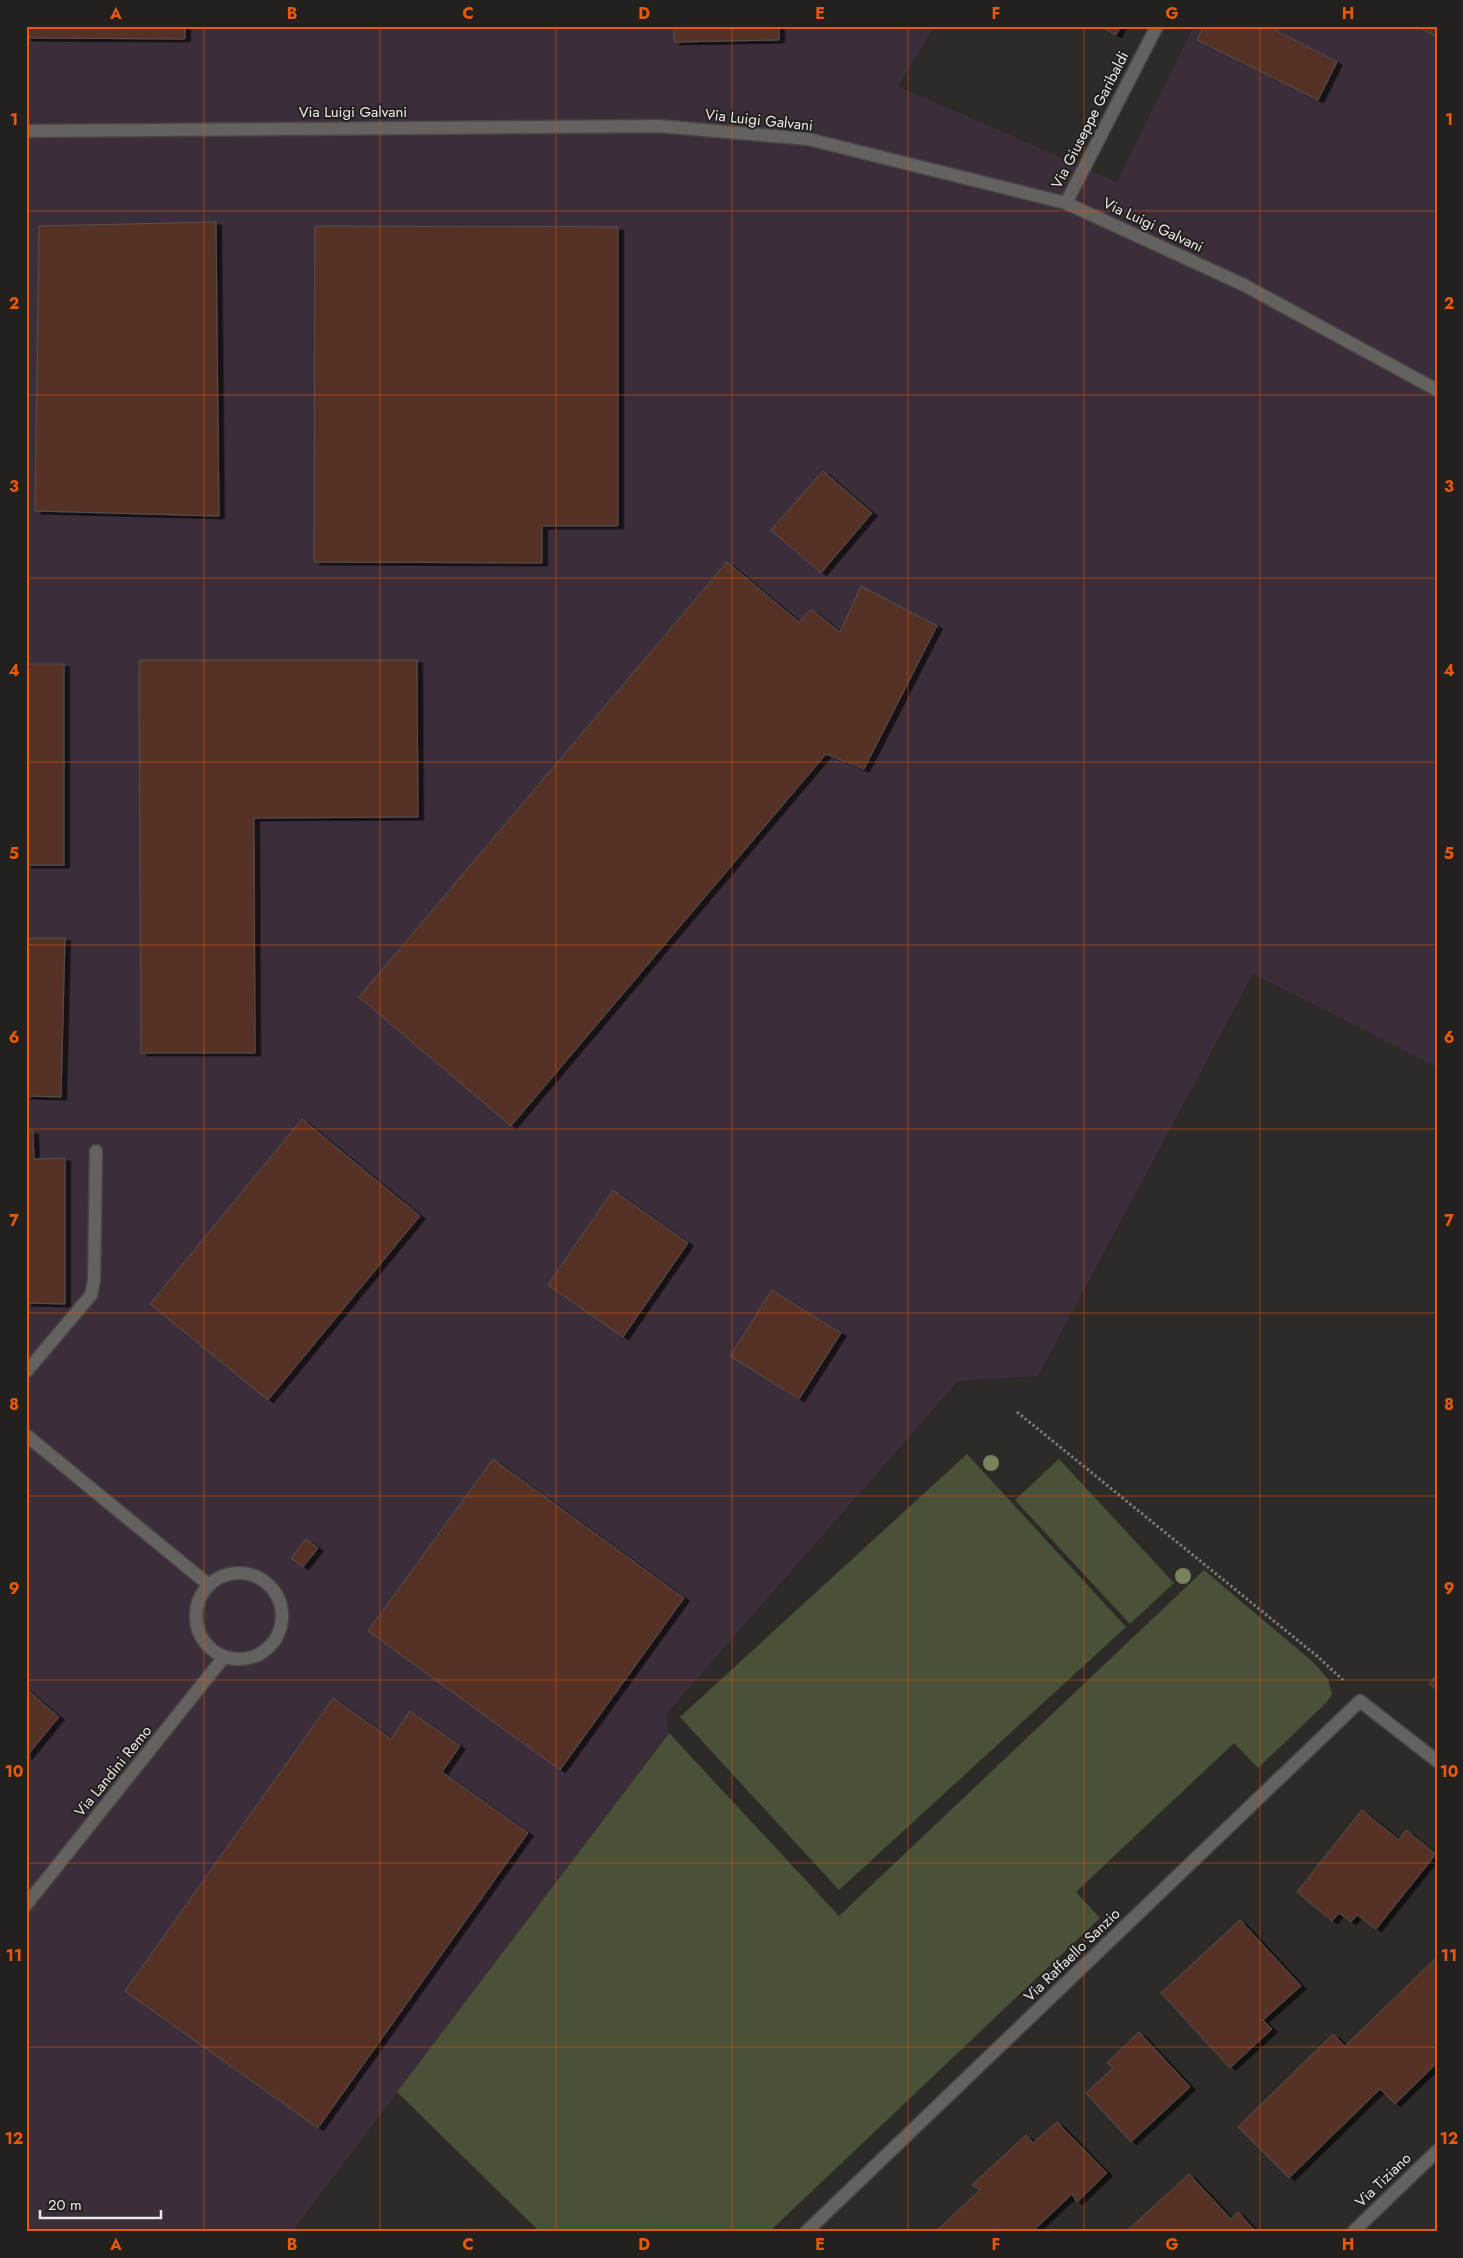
<svg xmlns="http://www.w3.org/2000/svg" width="1463" height="2258" viewBox="0 0 1463 2258" font-family="Jost,sans-serif">
<defs>
<filter id="shadow"><feDropShadow dx="5.5" dy="3" stdDeviation="0" flood-color="#0009"/></filter>
</defs>
<rect width="100%" height="100%" fill="#2d2a28"/>
<polygon fill="#3b2d39" points="26,26 935,26 898,86 1117,182 1194,26 1437,26 1437,1067 1253,974 1038,1376 958,1381 667,1713 668,1733 292,2232 26,2232"/>
<g fill="#495139">
<polygon points="967,1454 1126,1627 839,1890 680,1717"/>
<polygon points="1059,1459 1174,1583 1130,1624 1015,1500"/>
<polygon points="1204,1570 1313,1662 1328,1679 1332,1694 1326,1703 1258,1768 1234,1743 1076,1892 1100,1918 769,2232 540,2232 397,2092 669,1733 839,1916"/>
</g>
<g fill="#573025" stroke="#555251" filter="url(#shadow)">
<polygon points="26,26 185,26 185,39 26,38"/>
<polygon points="674,26 779,26 779,40 674,42"/>
<polygon points="1100,26 1121,26 1116,35"/>
<polygon points="1204,26 1267,26 1337,62 1318,100 1197,40"/>
<polygon points="1416,26 1437,26 1437,37"/>
<polygon points="216,222 219,516 35,511 39,226"/>
<polygon points="315,226 618,227 618,526 542,526 542,563 314,562"/>
<polygon points="823,471 872,513 821,573 771,530"/>
<polygon points="727,562 799,622 811,609 840,632 861,586 937,626 864,769 826,754 511,1126 359,997"/>
<polygon points="139,660 417,660 418,817 254,818 255,1053 141,1053"/>
<rect x="26" y="664" width="38" height="201"/>
<polygon points="26,938 65,938 61,1097 26,1096"/>
<polygon points="302,1119 420,1216 268,1400 150,1304"/>
<polygon points="26,1131 33,1131 34,1159 65,1158 65,1304 26,1303"/>
<polygon points="613,1190 688,1243 623,1337 548,1285"/>
<polygon points="772,1290 841,1333 799,1399 730,1356"/>
<polygon points="493,1459 684,1598 560,1770 368,1631"/>
<polygon points="306,1539 318,1548 303,1567 291,1558"/>
<polygon points="1437,1674 1437,1690 1429,1684"/>
<polygon points="26,1689 59,1717 26,1757"/>
<polygon points="333,1698 391,1739 410,1711 460,1746 442,1772 528,1833 318,2128 125,1991"/>
<polygon points="1362,1810 1399,1840 1406,1830 1436,1854 1376,1929 1357,1915 1351,1922 1339,1913 1332,1921 1297,1892"/>
<polygon points="1240,1920 1301,1986 1263,2020 1272,2029 1230,2068 1161,1993"/>
<polygon points="1437,1957 1437,2063 1395,2104 1380,2089 1289,2178 1238,2127 1333,2034 1345,2046"/>
<polygon points="1139,2032 1190,2087 1131,2142 1086,2093 1113,2068 1107,2063"/>
<polygon points="1057,2122 1107,2173 1077,2202 1072,2194 1032,2232 935,2232 980,2190 972,2185 1026,2135 1033,2143"/>
<polygon points="1189,2174 1231,2219 1238,2212 1256,2232 1132,2232 1129,2229"/>
</g>
<g fill="none" stroke-linecap="round" stroke-linejoin="round">
<defs>
<polyline id="lane" points="26,1372 91,1295 94,1280 96,1151"/>
<g id="street">
<polyline points="26,131 659,126 808,139 1066,203 1244,285 1437,390"/>
<polyline points="1066,203 1157,26"/>
<polyline points="26,1435 209,1585"/>
<circle cx="239" cy="1616" r="43"/>
<polyline points="26,1905 224,1657"/>
<polyline points="806,2232 1360,1701 1437,1761"/>
<polyline points="1353,2232 1437,2151"/>
</g>
</defs>
<use href="#lane" stroke="#484644" stroke-width="15"/>
<use href="#street" stroke="#484644" stroke-width="15"/>
<polyline stroke="#7c7a78" stroke-width="3" stroke-dasharray="2.5 2.5" stroke-linecap="butt" points="1017,1412 1317,1656 1343,1680"/>
<use href="#lane" stroke="#64615f" stroke-width="12"/>
<use href="#street" stroke="#64615f" stroke-width="12"/>
</g>
<g fill="#77825e">
<circle cx="991" cy="1463" r="8"/>
<circle cx="1183" cy="1576" r="8"/>
</g>
<path fill="none" stroke="#e8590c" stroke-width="1" stroke-opacity="0.55" d="M204,26V2232M380,26V2232M556,26V2232M732,26V2232M908,26V2232M1084,26V2232M1260,26V2232M26,211H1437M26,395H1437M26,578H1437M26,762H1437M26,945H1437M26,1129H1437M26,1313H1437M26,1496H1437M26,1680H1437M26,1863H1437M26,2047H1437"/>
<g text-anchor="middle" dominant-baseline="central" stroke-width="4" stroke-linejoin="round" paint-order="stroke">
<g font-size="15" fill="#e9e8e6" stroke="#23201e">
<text x="353" y="112">Via Luigi Galvani</text>
<text transform="translate(759 120) rotate(6)">Via Luigi Galvani</text>
<text transform="translate(1090 120) rotate(-63)">Via Giuseppe Garibaldi</text>
<text transform="translate(1153 225) rotate(25)">Via Luigi Galvani</text>
<text transform="translate(113 1771) rotate(-51)">Via Landini Remo</text>
<text transform="translate(1072 1955) rotate(-44)">Via Raffaello Sanzio</text>
<text transform="translate(1383 2180) rotate(-44)">Via Tiziano</text>
</g>
</g>
<rect width="1463" height="2258" fill="none" stroke="#23201e" stroke-width="55"/>
<path d="M40 2210v8h121v-8" fill="none" stroke="#e9e8e6" stroke-width="2.5"/>
<text x="48" y="2210" font-size="15" fill="#e9e8e6" stroke="#23201e" stroke-width="4" paint-order="stroke">20 m</text>
<rect x="28" y="28" width="1408" height="2202" fill="none" stroke="#e8590c" stroke-width="2"/>
<g font-size="16" text-anchor="middle" font-weight="bold" fill="#e8590c">
<text x="116" y="19">A</text>
<text x="292" y="19">B</text>
<text x="468" y="19">C</text>
<text x="644" y="19">D</text>
<text x="820" y="19">E</text>
<text x="996" y="19">F</text>
<text x="1172" y="19">G</text>
<text x="1348" y="19">H</text>
<text x="14" y="125">1</text>
<text x="1449" y="125">1</text>
<text x="14" y="309">2</text>
<text x="1449" y="309">2</text>
<text x="14" y="492">3</text>
<text x="1449" y="492">3</text>
<text x="14" y="676">4</text>
<text x="1449" y="676">4</text>
<text x="14" y="859">5</text>
<text x="1449" y="859">5</text>
<text x="14" y="1043">6</text>
<text x="1449" y="1043">6</text>
<text x="14" y="1226">7</text>
<text x="1449" y="1226">7</text>
<text x="14" y="1410">8</text>
<text x="1449" y="1410">8</text>
<text x="14" y="1594">9</text>
<text x="1449" y="1594">9</text>
<text x="14" y="1777">10</text>
<text x="1449" y="1777">10</text>
<text x="14" y="1961">11</text>
<text x="1449" y="1961">11</text>
<text x="14" y="2144">12</text>
<text x="1449" y="2144">12</text>
<text x="116" y="2250">A</text>
<text x="292" y="2250">B</text>
<text x="468" y="2250">C</text>
<text x="644" y="2250">D</text>
<text x="820" y="2250">E</text>
<text x="996" y="2250">F</text>
<text x="1172" y="2250">G</text>
<text x="1348" y="2250">H</text>
</g>
</svg>
